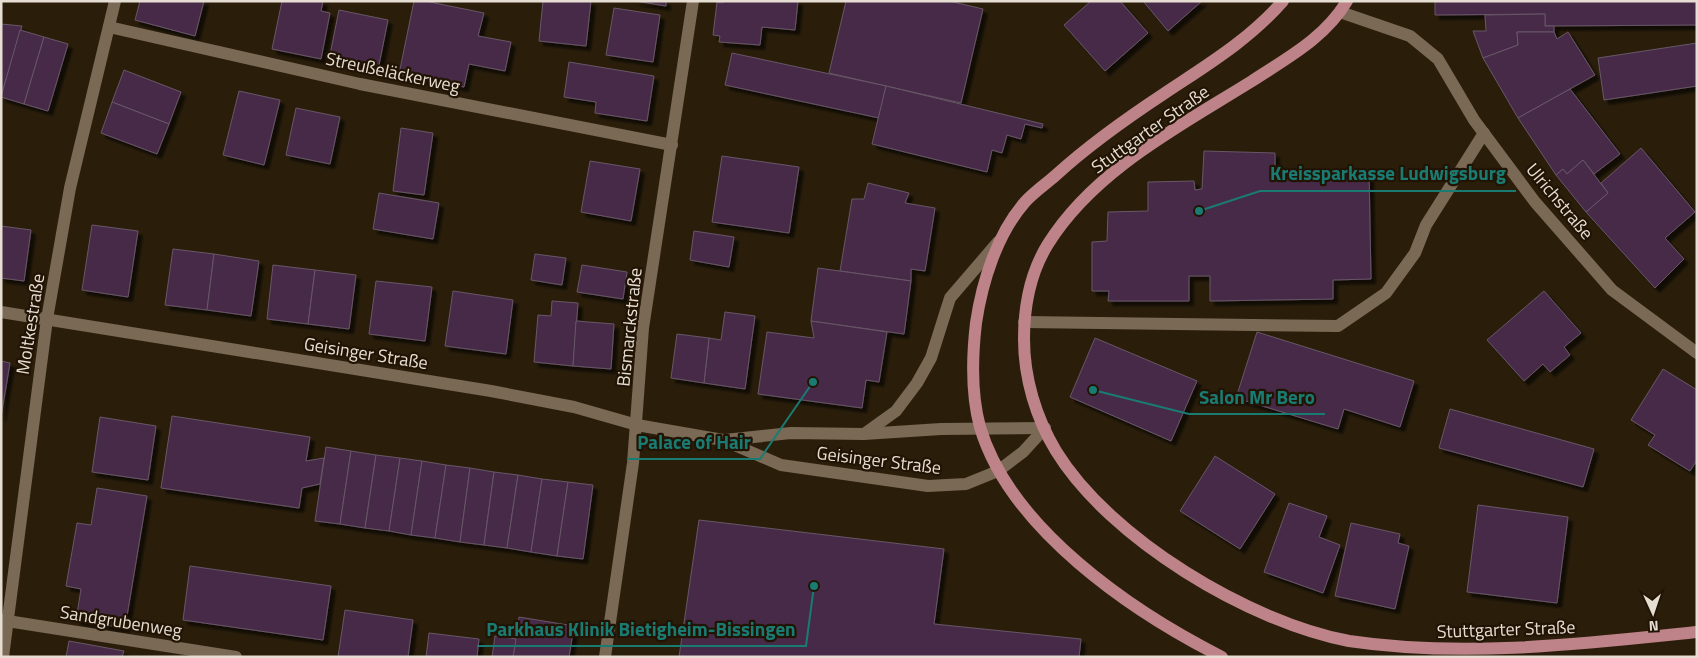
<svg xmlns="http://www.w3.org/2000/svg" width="1698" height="658" viewBox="0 0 1698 658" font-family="'Titillium Web',sans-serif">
<defs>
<filter id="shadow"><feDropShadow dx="4.5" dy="4.5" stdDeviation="1" flood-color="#0009"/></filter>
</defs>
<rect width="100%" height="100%" fill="#2a1e0b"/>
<g fill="#462b46" stroke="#685668" filter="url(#shadow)">
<polygon points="140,1 204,1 195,36 135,20"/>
<polygon points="282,1 323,1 321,11 330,13 321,59 272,49"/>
<polygon points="414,1 425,1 484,13 478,36 511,42 505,71 469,64 464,87 399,74"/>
<polygon points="543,1 591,1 586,46 539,41"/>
<polygon points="635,1 666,1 666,6"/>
<polygon points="723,1 798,1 795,30 762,27 760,45 719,42 720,36 713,35 717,2 723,3"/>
<polygon points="846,1 949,1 983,9 961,103 829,73"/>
<polygon points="1091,1 1120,1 1148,33 1105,71 1064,25"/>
<polygon points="1143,1 1202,1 1168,31"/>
<polygon points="1435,1 1697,1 1697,25 1545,26 1545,14 1435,15"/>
<polygon points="614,8 660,15 653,62 606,55"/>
<polygon points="339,10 388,20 378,70 329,60"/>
<polygon points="1545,14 1545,26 1554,26 1554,32 1517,32 1518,45 1483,58 1473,31 1486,31 1485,15"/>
<polygon points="1,24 22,26 2,93 1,93"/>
<polygon points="20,30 44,37 24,104 1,97"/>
<polygon points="1517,32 1554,32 1557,39 1568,32 1595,75 1518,118 1483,58 1518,45"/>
<polygon points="44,37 68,44 48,111 24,104"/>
<polygon points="1697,43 1697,86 1604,100 1598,58"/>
<polygon points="732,53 886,86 879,118 725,85"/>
<polygon points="569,62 654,76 647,121 595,113 596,102 564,97"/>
<polygon points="124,70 181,92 169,124 112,102"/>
<polygon points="886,86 1043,124 1042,128 1025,124 1021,139 1007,135 1002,153 992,150 987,172 872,144"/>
<polygon points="1570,89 1620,154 1594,174 1583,160 1567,174 1563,169 1556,175 1518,118"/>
<polygon points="239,91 280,100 264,165 223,155"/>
<polygon points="112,102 169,124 157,154 101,133"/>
<polygon points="296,108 340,117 330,164 286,155"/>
<polygon points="401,128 433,133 424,195 393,191"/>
<polygon points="1641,148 1695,212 1665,238 1684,259 1655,288 1586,212 1608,193 1601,183"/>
<polygon points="1204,151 1275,153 1275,171 1369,170 1371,279 1333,280 1333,299 1210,301 1210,276 1189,276 1189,301 1108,301 1109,291 1092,291 1092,242 1107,241 1108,212 1148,211 1148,182 1194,181 1195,190 1202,189"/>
<polygon points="722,156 799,167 789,233 712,222"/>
<polygon points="1583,160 1608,193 1586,212 1556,175 1563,169 1567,174"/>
<polygon points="590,161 640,169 631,221 581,212"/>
<polygon points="868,183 909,193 905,203 935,208 925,271 911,269 911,281 840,271 852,199 864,199"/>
<polygon points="379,193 439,203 433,239 373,229"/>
<polygon points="92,225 138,231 128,297 82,290"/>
<polygon points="1,226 31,230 24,281 1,278"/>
<polygon points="694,231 734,237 729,267 690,260"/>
<polygon points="173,249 214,254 207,310 165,305"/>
<polygon points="214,254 259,261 251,316 207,310"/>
<polygon points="535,254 566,258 562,285 531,280"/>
<polygon points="273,265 315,270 308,324 267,319"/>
<polygon points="582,265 627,272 623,299 577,292"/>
<polygon points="818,268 911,281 904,334 811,321"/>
<polygon points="315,270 356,275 349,329 308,324"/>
<polygon points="376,281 432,287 425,341 369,334"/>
<polygon points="453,291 513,300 506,354 445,346"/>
<polygon points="1544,291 1581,333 1564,347 1570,355 1550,372 1543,364 1524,381 1487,340"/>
<polygon points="552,301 578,303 573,366 534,362 538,315 551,316"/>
<polygon points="725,312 755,316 745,389 704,383 709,338 721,340"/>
<polygon points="576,321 614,324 611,369 573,366"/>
<polygon points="811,321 887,332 879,382 866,380 862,408 758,394 767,332 814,338"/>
<polygon points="1257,332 1414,381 1400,427 1344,409 1338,429 1236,398"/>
<polygon points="677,334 709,338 704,383 671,378"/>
<polygon points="1095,338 1197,381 1171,441 1070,397"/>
<polygon points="1,361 10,363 1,417"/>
<polygon points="1663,369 1697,390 1697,460 1690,471 1648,445 1655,435 1631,420"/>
<polygon points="1450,409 1594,449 1583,487 1439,448"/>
<polygon points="172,416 310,437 306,461 324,458 320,484 302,488 299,508 161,488"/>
<polygon points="100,417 156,426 148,480 92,472"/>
<polygon points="326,447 351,451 340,524 315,521"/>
<polygon points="351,451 376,455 365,528 340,524"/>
<polygon points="376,455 400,458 389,531 365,528"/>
<polygon points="1215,456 1275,494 1240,549 1180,511"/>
<polygon points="400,458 422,461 411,535 389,531"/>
<polygon points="422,461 446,465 435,538 411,535"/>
<polygon points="446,465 470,468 460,542 435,538"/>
<polygon points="470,468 494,472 484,545 460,542"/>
<polygon points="494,472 518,475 507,548 484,545"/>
<polygon points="518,475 542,479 531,552 507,548"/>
<polygon points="542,479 568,482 557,556 531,552"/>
<polygon points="568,482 593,485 583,559 557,556"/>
<polygon points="97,488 147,496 125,628 76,620 81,589 66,586 77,523 91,525"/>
<polygon points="1289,503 1327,516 1319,537 1340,545 1323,593 1264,572"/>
<polygon points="1478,505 1568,517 1557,603 1467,592"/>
<polygon points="699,520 944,549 934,624 1081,639 1079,657 679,657"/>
<polygon points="1351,523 1400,534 1398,543 1409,546 1395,609 1335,596"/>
<polygon points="190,566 331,586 323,640 183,620"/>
<polygon points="345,610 413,620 408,657 338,657"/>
<polygon points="519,617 574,626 569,657 513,657"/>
<polygon points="429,633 479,639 477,657 426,657"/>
<polygon points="495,636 516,639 513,657 492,657"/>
<polygon points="69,641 124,651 122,657 66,657"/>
</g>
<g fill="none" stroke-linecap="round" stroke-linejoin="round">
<g stroke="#796955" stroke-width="12">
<polyline points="1340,12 1410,36 1438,59 1474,120 1535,202 1612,290 1697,353"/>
<polyline points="109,27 360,84 672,145"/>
<polyline points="1,312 491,391 574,407 637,425 723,440 781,465 928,486 966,484 998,471 1023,452 1045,428"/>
<polyline points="1024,322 1338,326 1386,293 1415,253 1426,225 1484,133"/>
<polyline points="864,434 896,411 917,383 931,358 950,298 998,242"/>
<polyline points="725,440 791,433 864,434 941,429 1045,428"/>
<polyline points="1,620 236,657"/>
<polyline points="3,657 47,319 70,188 115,1"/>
<polyline points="605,657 633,463 643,328 693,1"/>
</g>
<g stroke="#be8388" stroke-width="12">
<path d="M1347,1C1325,38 1287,58 1252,81C1180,126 1094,170 1048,244C1030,273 1024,306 1024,339C1024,378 1036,418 1056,451C1110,539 1249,622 1349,641C1463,658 1582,644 1697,632"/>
<path d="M1222,657C1133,612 1010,529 980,427C971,394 972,357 976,323C982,282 997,234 1025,202C1034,192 1046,184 1056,175C1090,144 1127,118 1165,93C1207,65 1249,40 1283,1"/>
</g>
</g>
<g text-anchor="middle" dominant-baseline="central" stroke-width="4.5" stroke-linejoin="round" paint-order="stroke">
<g font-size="18" fill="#e7ded3" stroke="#211404">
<text transform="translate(393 72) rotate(12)">Streußeläckerweg</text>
<text transform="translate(1150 129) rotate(-35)">Stuttgarter Straße</text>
<text transform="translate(1560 201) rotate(50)">Ulrichstraße</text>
<text transform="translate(30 324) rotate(-81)">Moltkestraße</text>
<text transform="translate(629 327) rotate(-84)">Bismarckstraße</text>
<text transform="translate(366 353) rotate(9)">Geisinger Straße</text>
<text transform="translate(879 460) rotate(7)">Geisinger Straße</text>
<text transform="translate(121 621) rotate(9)">Sandgrubenweg</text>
<text transform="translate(1506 629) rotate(-2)">Stuttgarter Straße</text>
</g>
</g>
<path fill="none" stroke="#1a7b73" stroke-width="2" d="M1199 211L1260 191H1516M1093 390L1189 414H1325M813 382L760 459H627M814 586L806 646H477"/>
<g fill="#1a7b73" stroke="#211404" stroke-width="2">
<circle cx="1199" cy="211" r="5"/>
<circle cx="1093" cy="390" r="5"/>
<circle cx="813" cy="382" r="5"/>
<circle cx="814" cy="586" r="5"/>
</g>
<g font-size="19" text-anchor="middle" font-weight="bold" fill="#1a7b73" stroke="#211404" stroke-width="4.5" stroke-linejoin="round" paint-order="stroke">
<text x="1388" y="180">Kreissparkasse Ludwigsburg</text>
<text x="1257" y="404">Salon Mr Bero</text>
<text x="694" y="449">Palace of Hair</text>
<text x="641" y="636">Parkhaus Klinik Bietigheim-Bissingen</text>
</g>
<rect width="1698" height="658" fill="none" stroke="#e7ded3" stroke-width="5"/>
<g transform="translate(1653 613) rotate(177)" stroke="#211404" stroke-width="4" paint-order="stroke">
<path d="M0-4L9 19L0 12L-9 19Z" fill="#e7ded3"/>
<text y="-8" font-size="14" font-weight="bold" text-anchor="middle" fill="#e7ded3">N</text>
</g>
</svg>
